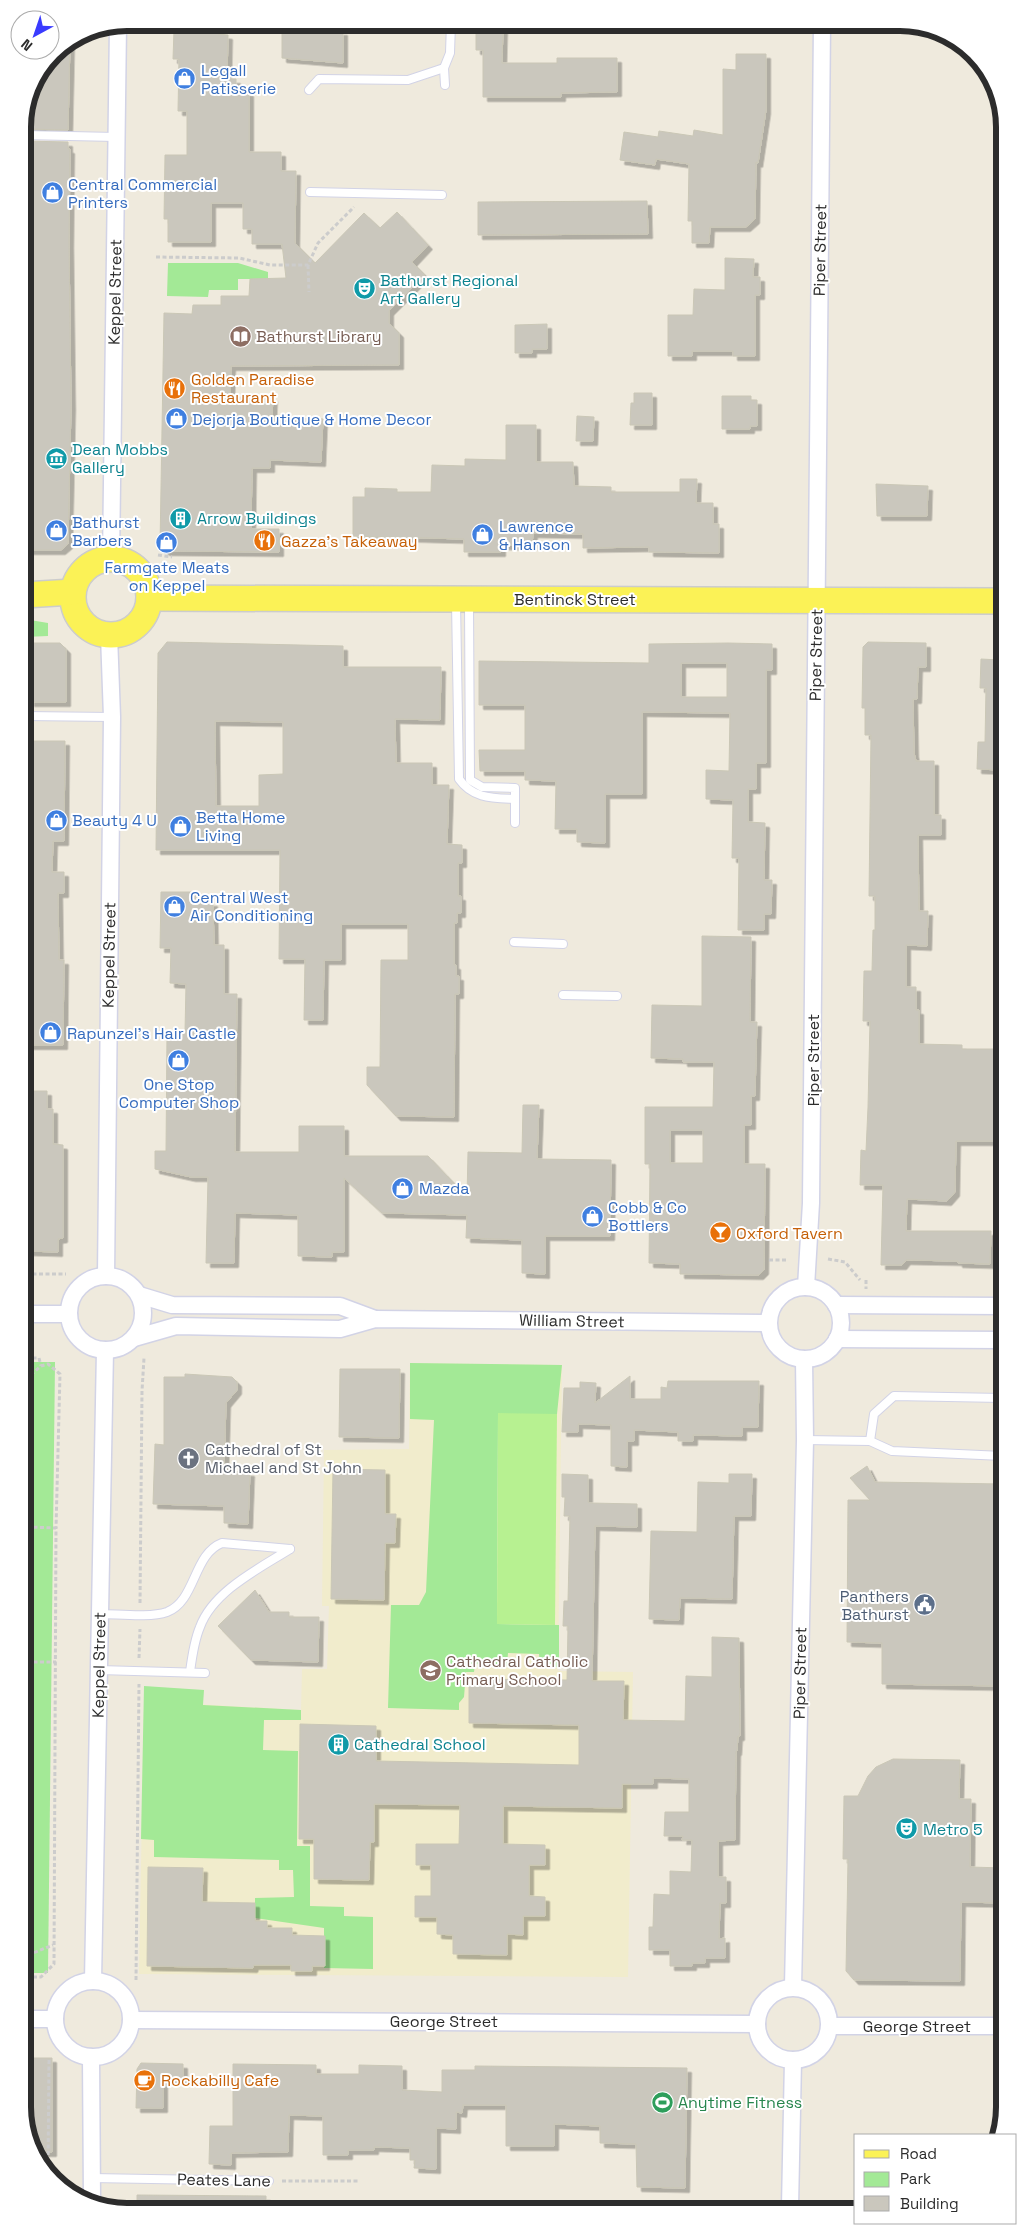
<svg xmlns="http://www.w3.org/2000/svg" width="1027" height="2234" viewBox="0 0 1027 2234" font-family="'Space Grotesk',sans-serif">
<defs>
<filter id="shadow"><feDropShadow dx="4.5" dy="4.5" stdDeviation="0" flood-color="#0004"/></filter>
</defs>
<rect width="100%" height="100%" fill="#efeadd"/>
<polygon fill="#f1eccc" points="410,1363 562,1365 558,1671 633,1672 628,1977 139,1974 144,1701 301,1710 302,1669 327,1669 329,1606 322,1606 324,1450 409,1449"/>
<g fill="#a3e996">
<polygon points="168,263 238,263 268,272 268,279 238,279 238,290 209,290 208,297 167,296"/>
<polygon points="24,619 48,623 48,636 24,637"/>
<polygon points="26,1362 55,1362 48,1973 28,1973"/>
<polygon points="410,1363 562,1365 557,1414 498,1414 497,1624 559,1625 559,1667 540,1667 539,1654 508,1653 507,1666 475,1664 474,1672 466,1672 464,1697 459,1703 459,1710 388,1708 391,1605 419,1605 426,1592 434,1420 410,1419"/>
<polygon points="144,1686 204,1690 203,1705 301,1710 301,1720 264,1720 263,1750 298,1751 297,1846 310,1846 310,1906 344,1907 344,1916 373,1917 373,1969 324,1968 324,1928 255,1918 255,1898 294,1897 293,1870 279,1870 279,1860 154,1857 154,1840 141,1839"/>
</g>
<polygon fill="#b7f191" points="498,1413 557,1414 555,1625 497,1624"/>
<g fill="#cac7bd" stroke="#cac7b6" fill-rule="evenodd" filter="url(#shadow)">
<polygon points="186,23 218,23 218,34 228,35 227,79 236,79 236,91 249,92 249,152 281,152 281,171 296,171 295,243 315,263 364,213 380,228 397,212 428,245 412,262 425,275 389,311 389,323 399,333 399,365 231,366 230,397 273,397 272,417 323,419 321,462 270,460 270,468 252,468 251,529 279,529 279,552 165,551 160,546 164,313 192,314 193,305 221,305 221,296 249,296 250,279 286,278 282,244 252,244 252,229 243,229 243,203 211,203 211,242 168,242 168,219 164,219 165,155 187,155 187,111 178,111 179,59 173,59 174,30 186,31"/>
<polygon points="282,23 334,23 334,31 343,31 343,63 282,58"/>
<polygon points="476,27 503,28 502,63 557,63 557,58 617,58 617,92 561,93 561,97 483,97 483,50 476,50"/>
<polygon points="70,42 68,130 23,129 31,87 54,53"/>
<polygon points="736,54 766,54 766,110 758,163 756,162 755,219 746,227 710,227 709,243 692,243 692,221 688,221 689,164 656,159 655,165 620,160 624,132 658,137 659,131 693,136 694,130 723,135 723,69 736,70"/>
<polygon points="23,141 68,142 68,149 70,149 69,243 71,406 68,544 61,550 28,550 28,542 24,542"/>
<polygon points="647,201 648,234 478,235 478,202"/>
<polygon points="725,258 754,259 753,277 760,277 760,295 755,295 755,356 733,356 733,351 692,351 692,356 668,356 668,315 693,315 694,289 725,290"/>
<polygon points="547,324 547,349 532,349 532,353 515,353 515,325"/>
<polygon points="634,393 652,393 652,425 630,425 631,403 634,403"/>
<polygon points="722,396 751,396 751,400 757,400 757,426 750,426 750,429 722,429"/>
<polygon points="577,416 594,417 593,441 576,441"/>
<polygon points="506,425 536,425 536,462 573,462 574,486 611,487 611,492 680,492 680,479 697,479 696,503 713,503 713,524 719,524 719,553 649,552 649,547 583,548 583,534 533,533 532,546 501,545 501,552 464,552 464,539 353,536 353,497 365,497 365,488 397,489 397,492 431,492 432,465 465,466 465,459 506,460"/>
<polygon points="876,484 928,486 927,516 877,516"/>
<path d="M167,642L343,646V667H441L440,720L395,719L396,763H432V785H449L447,844L462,845V863H458V896H461V913H457V923H454V965H456V976H459V994H455L454,1117L396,1116L367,1085V1067H380L381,960H408V924H341V960H324L323,1020H304L305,959H279L280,850H156L158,653ZM215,721L283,722V774L259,775V806H216Z"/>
<polygon points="868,642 926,643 926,667 918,667 917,699 913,699 914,753 916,761 934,761 934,815 941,815 941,835 918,835 919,911 928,911 927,946 906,945 906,987 916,987 916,1010 919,1010 919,1044 962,1045 962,1049 1002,1049 1002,1141 956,1141 955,1192 947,1201 907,1199 906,1231 991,1231 990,1264 958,1263 958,1261 906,1260 902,1265 881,1265 883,1185 860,1185 861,1150 866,1151 868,1107 870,1021 863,1021 864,971 872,971 873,930 875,930 875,896 869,896 871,735 865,735 865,708 862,708 863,647"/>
<polygon points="24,643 60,643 66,649 66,702 30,702 30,690 24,690"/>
<path d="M728,643L772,644V670H766V763H756V789H748V822L765,823L764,880H772L771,914H764V930H738L739,858H732L733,800L706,799V770L729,771L730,713L642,712V794H605V843L577,842V829H555L556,781L525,780V771H480L479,750H525V705H479V661L649,663V644ZM681,663H727V697H681Z"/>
<polygon points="981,659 1000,660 1001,770 977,769 978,742 985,742 986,688 980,688"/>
<polygon points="24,741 65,741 64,841 53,841 52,872 64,872 64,893 58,893 59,960 64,960 63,1045 25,1045"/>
<polygon points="161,892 196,892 196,902 213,902 214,945 224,945 224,994 237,994 235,1152 299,1152 299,1126 344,1126 344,1156 428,1156 467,1197 468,1152 522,1153 523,1105 539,1105 537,1159 611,1160 610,1236 545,1236 545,1274 522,1273 522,1240 466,1238 467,1215 382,1213 344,1178 344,1252 332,1252 332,1257 298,1256 298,1215 235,1213 234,1263 206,1263 208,1177 191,1177 155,1169 155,1151 166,1151 167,1032 185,1032 186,984 170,983 171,948 160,948"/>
<path d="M702,936L751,937L750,1022H757L756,1056L755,1096H751V1125H744V1164H765L764,1270L759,1275L680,1274V1264L649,1263L650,1164H645V1107H713L714,1062H683V1059L651,1058L652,1005L702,1006ZM670,1130H703V1163H670Z"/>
<polygon points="25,1091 47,1091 47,1109 53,1109 53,1144 63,1145 63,1238 58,1239 58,1252 26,1251"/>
<polygon points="340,1369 400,1369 399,1438 339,1437"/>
<polygon points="185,1374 232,1377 237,1382 237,1390 226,1403 224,1471 250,1472 248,1524 224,1523 224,1506 153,1504 155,1444 164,1445 164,1377 185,1377"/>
<polygon points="630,1376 630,1399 661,1399 661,1387 667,1388 668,1381 759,1381 758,1427 742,1427 742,1436 693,1435 693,1441 678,1441 678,1432 634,1430 634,1441 627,1441 627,1467 611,1466 611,1425 578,1424 578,1432 562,1432 564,1388 580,1388 580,1382 596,1383 595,1403"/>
<polygon points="867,1466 875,1482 1003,1484 1003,1686 882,1684 882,1643 847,1642 848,1500 870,1500 850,1478"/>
<polygon points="333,1469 385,1470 385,1514 396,1514 395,1543 385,1543 384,1600 331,1599"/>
<polygon points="562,1474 588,1475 588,1502 591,1503 637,1504 637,1527 595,1526 592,1681 624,1681 623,1720 685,1721 686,1676 712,1677 712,1637 739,1638 740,1736 738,1736 737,1751 736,1751 735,1840 718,1841 718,1877 726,1877 726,1903 720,1903 719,1939 725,1938 725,1958 705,1958 705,1963 692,1963 692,1966 670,1966 670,1950 649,1950 649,1927 653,1927 654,1894 670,1895 670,1871 691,1872 692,1840 682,1840 683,1836 664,1836 665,1812 689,1812 689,1779 653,1778 653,1784 622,1784 622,1808 503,1806 503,1844 545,1845 545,1865 529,1865 529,1896 545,1897 545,1916 523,1916 523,1935 507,1934 507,1955 453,1954 453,1935 437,1934 437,1917 415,1917 415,1896 431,1896 431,1865 416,1865 416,1844 459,1844 460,1805 374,1804 374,1842 370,1842 369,1880 314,1879 314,1839 299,1839 300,1724 376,1726 376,1761 579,1765 579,1725 469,1723 469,1679 567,1680 568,1626 563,1626 564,1601 568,1601 570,1516 564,1516 565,1497 562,1497"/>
<polygon points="729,1474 752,1474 751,1516 734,1516 732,1599 680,1598 679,1620 649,1619 651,1531 697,1532 698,1482 729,1483"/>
<polygon points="255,1590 269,1612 289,1612 289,1617 319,1617 318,1662 251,1660 218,1626"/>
<polygon points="893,1759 960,1760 959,1799 971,1799 970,1867 1004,1868 1004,1903 961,1902 960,1981 854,1980 846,1971 848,1859 843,1859 844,1796 858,1796 868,1776 876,1767"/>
<polygon points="148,1867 203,1868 202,1902 255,1903 255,1921 267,1921 267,1928 292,1928 292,1935 325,1936 325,1966 312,1966 312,1971 291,1971 291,1965 254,1965 253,1968 147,1966"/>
<polygon points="28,2058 52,2058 52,2152 37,2152 28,2140"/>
<polygon points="141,2063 183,2064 183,2080 163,2080 163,2108 136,2108 137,2069"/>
<polygon points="233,2064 316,2065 316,2074 359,2074 359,2065 402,2066 402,2090 442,2092 442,2070 475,2070 475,2066 687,2068 685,2188 637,2187 636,2144 600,2143 600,2126 554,2124 554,2146 506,2146 506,2105 463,2105 462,2113 456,2112 456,2129 436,2128 436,2169 414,2168 415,2160 410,2160 410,2148 374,2147 374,2150 348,2150 348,2155 323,2155 323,2116 289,2115 288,2152 231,2153 231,2165 209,2164 210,2126 233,2126"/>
<polygon points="137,2195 266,2196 266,2210 137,2211"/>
</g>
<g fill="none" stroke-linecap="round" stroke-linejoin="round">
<defs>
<g id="service">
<polyline points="445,85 444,68 450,53 451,23"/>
<polyline points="309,90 319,79 408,80 444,68"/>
<polyline points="23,135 116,137"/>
<polyline points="310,192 442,195"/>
<path d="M456,602L459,779C473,799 493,798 515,799"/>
<polyline points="469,603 470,780 482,787 515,788 515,823"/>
<polyline points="24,716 112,717"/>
<polyline points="514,942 563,944"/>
<polyline points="563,995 617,996"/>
<polyline points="805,1440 870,1441 892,1451 1003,1456"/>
<polyline points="870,1441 874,1414 894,1396 1002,1398"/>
<path d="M100,1614C118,1614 150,1618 167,1612C196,1601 193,1554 222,1543L290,1549"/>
<polyline points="99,1670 205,1673"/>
<path d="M190,1672C192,1657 194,1641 200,1627C213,1591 260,1568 290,1549"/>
<polyline points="91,2178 269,2181"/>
</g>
<g id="minor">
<polyline points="111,559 118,25"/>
<circle cx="106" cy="1313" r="37"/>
<polyline points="106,1276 112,717 109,635"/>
<polyline points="806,1287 811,1203 822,23"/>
<circle cx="805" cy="1323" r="36"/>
<polyline points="139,1295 172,1305 340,1306 375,1319"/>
<polyline points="836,1305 1002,1306"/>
<polyline points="26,1314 69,1314"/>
<polyline points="134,1338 176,1326 340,1329 375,1319 768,1323"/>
<polyline points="837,1339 1002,1340"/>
<polyline points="93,1981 105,1350"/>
<circle cx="93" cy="2019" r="38"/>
<polyline points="793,1987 805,1440 804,1359"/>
<circle cx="793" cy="2024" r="36"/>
<polyline points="28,2019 55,2019"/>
<polyline points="131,2020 757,2024"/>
<polyline points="830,2026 1004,2026"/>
<polyline points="91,2057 92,2200"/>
<polyline points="790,2207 793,2060"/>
</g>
<g id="primary">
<circle cx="111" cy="597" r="38"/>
<polyline points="24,595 73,592"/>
<polyline points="149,598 1000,601"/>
</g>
</defs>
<use href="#service" stroke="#d2d3e6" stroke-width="10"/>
<use href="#minor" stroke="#d2d3e6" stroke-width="19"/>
<use href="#primary" stroke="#ccc" stroke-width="28"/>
<g stroke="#ccc" stroke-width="3" stroke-dasharray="4 2.5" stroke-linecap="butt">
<polyline points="156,257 239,258 270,265 308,265 318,243 354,207"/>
<polyline points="308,265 309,292"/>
<polyline points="158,555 172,557"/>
<polyline points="828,1259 845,1262 860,1280"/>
<polyline points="769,1260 786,1260"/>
<polyline points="26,1274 66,1274"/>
<polyline points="866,1280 866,1289"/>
<polyline points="26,1358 39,1358 41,1366"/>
<polyline points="26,1379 41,1366 48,1364 60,1374 56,1528"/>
<polyline points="27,1527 56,1528 54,1964 41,1977 28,1977"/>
<polyline points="140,1603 142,1391 144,1358"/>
<polyline points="139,1658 140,1629"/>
<polyline points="27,1662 56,1662"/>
<polyline points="28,1955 53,1945"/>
<polyline points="136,1980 139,1684"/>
<polyline points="48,2168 49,2060"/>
<polyline points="282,2181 358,2181"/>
</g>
<use href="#service" stroke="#fff" stroke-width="8"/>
<use href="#minor" stroke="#fff" stroke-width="16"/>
<use href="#primary" stroke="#fbf256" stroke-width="25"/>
</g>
<defs>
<symbol id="shop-disc" viewBox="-11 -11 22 22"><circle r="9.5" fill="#3f7fe0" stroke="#fff"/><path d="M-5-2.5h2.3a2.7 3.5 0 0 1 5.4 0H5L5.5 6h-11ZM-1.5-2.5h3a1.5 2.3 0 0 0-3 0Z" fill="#fff"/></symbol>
<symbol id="theatre-disc" viewBox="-11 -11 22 22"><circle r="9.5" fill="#0f9aa8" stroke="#fff"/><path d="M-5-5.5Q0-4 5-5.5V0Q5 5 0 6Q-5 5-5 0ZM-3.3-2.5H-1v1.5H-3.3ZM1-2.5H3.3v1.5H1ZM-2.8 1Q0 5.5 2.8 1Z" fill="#fff"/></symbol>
<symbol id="library-disc" viewBox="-11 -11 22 22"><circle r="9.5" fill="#8d6e63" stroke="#fff"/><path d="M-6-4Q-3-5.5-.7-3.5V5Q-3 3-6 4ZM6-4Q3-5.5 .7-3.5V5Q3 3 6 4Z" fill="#fff"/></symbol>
<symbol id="restaurant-disc" viewBox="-11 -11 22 22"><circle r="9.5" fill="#e8710a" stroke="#fff"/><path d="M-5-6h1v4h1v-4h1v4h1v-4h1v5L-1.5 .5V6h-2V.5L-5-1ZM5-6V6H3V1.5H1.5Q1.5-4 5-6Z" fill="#fff"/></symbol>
<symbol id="museum-disc" viewBox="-11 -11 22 22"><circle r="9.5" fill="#0f9aa8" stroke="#fff"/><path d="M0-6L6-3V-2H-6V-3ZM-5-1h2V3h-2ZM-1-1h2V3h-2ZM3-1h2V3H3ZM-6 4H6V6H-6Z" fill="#fff"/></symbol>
<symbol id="building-disc" viewBox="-11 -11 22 22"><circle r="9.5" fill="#0f9aa8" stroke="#fff"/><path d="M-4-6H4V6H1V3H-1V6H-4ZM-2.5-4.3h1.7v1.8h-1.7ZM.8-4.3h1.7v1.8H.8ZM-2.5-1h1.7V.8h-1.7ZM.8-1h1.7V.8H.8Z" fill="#fff"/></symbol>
<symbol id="bar-disc" viewBox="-11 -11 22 22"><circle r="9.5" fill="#e8710a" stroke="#fff"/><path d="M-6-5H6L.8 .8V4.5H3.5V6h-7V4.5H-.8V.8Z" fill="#fff"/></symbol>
<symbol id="church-disc" viewBox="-11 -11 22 22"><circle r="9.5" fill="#6b7280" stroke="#fff"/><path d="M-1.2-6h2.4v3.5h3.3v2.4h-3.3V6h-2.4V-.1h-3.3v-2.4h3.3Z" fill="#fff"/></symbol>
<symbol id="civic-disc" viewBox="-11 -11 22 22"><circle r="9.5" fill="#5c6f8a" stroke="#fff"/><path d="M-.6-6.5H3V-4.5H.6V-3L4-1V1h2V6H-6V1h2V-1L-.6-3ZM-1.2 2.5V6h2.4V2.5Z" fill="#fff"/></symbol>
<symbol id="school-disc" viewBox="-11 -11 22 22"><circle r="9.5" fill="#8d6e63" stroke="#fff"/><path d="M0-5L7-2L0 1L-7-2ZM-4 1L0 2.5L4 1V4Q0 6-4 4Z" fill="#fff"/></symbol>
<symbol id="cafe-disc" viewBox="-11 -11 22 22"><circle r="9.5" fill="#e8710a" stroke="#fff"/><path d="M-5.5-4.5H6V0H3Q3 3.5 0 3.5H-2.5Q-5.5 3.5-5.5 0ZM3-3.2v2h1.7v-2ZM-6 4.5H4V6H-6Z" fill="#fff"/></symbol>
<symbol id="stadium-disc" viewBox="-11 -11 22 22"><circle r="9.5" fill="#2e9e5b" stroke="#fff"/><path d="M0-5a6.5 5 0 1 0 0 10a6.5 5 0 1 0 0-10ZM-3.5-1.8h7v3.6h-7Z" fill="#fff"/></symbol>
</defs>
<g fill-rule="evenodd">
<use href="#shop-disc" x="172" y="66" width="25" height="25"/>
<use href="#shop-disc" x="40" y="180" width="25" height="25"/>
<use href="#theatre-disc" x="352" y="276" width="25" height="25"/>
<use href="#library-disc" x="228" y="324" width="25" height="25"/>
<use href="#restaurant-disc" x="162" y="376" width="25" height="25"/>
<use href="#shop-disc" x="164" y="406" width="25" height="25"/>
<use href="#museum-disc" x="44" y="446" width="25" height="25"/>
<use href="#building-disc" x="168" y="506" width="25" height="25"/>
<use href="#shop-disc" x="44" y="518" width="25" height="25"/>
<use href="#shop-disc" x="470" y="522" width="25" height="25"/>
<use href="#restaurant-disc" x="252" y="528" width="25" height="25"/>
<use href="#shop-disc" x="154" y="530" width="25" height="25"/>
<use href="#shop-disc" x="44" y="808" width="25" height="25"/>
<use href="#shop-disc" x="168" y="814" width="25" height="25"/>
<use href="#shop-disc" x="162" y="894" width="25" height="25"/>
<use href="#shop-disc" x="38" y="1020" width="25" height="25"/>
<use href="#shop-disc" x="166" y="1048" width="25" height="25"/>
<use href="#shop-disc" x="390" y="1176" width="25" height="25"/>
<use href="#shop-disc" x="580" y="1204" width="25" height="25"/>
<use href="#bar-disc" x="708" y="1220" width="25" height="25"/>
<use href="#church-disc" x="176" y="1446" width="25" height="25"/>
<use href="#civic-disc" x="912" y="1592" width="25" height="25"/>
<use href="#school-disc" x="418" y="1658" width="25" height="25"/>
<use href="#building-disc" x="326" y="1732" width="25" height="25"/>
<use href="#theatre-disc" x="894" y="1816" width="25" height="25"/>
<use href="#cafe-disc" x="132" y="2068" width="25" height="25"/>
<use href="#stadium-disc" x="650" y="2090" width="25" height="25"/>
</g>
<g text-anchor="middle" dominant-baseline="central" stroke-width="4" stroke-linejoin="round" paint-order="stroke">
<g font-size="16" fill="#366cbe" stroke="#fff" text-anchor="start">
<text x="201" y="70">Legall<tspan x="201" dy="18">Patisserie</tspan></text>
<text x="68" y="184">Central Commercial<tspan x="68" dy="18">Printers</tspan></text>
<text x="192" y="419">Dejorja Boutique &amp; Home Decor</text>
<text x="72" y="522">Bathurst<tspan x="72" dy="18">Barbers</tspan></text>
<text x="499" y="526">Lawrence<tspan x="499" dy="18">&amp; Hanson</tspan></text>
<text x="167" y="567" text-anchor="middle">Farmgate Meats<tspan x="167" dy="18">on Keppel</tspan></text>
<text x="196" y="817">Betta Home<tspan x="196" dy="18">Living</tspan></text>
<text x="72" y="820">Beauty 4 U</text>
<text x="190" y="897">Central West<tspan x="190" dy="18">Air Conditioning</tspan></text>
<text x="67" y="1033">Rapunzel's Hair Castle</text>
<text x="179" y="1084" text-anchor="middle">One Stop<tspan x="179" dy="18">Computer Shop</tspan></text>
<text x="419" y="1188">Mazda</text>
<text x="608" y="1207">Cobb &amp; Co<tspan x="608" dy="18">Bottlers</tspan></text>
</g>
<g font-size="16" fill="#2c2c2c" stroke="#fff">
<text transform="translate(820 250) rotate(-89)">Piper Street</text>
<text transform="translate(115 292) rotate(-89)">Keppel Street</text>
<text x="575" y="599">Bentinck Street</text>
<text transform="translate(816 655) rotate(-89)">Piper Street</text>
<text transform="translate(109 955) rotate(-89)">Keppel Street</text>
<text transform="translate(813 1060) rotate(-90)">Piper Street</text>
<text transform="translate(572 1321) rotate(1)">William Street</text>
<text transform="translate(99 1665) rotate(-89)">Keppel Street</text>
<text transform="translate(800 1673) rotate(-89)">Piper Street</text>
<text x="444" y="2021">George Street</text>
<text x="917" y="2026">George Street</text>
<text transform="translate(224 2180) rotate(1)">Peates Lane</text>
</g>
<g font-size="16" fill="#0d838f" stroke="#fff" text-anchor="start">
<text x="380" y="280">Bathurst Regional<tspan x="380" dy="18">Art Gallery</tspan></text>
<text x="72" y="449">Dean Mobbs<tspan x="72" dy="18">Gallery</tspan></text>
<text x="197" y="518">Arrow Buildings</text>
<text x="354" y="1744">Cathedral School</text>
<text x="923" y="1829">Metro 5</text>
</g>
<g font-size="16" fill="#785e54" stroke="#fff" text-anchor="start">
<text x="256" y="336">Bathurst Library</text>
<text x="446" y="1661">Cathedral Catholic<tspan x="446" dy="18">Primary School</tspan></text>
</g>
<g font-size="16" fill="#c56008" stroke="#fff" text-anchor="start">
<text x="191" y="379">Golden Paradise<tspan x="191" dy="18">Restaurant</tspan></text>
<text x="281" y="541">Gazza's Takeaway</text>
<text x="736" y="1233">Oxford Tavern</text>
<text x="161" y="2080">Rockabilly Cafe</text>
</g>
<g font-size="16" fill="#5b616d" stroke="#fff" text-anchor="start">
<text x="205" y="1449">Cathedral of St<tspan x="205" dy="18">Michael and St John</tspan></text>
</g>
<g font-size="16" fill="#4e5e75" stroke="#fff" text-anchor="end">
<text x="909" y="1596">Panthers<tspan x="909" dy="18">Bathurst</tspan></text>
</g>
<g font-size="16" fill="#27864d" stroke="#fff" text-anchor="start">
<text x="678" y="2102">Anytime Fitness</text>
</g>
</g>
<path d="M0 0H1027V2234H0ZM127 31H900A96 96 0 0 1 996 127V2107A96 96 0 0 1 900 2203H127A96 96 0 0 1 31 2107V127A96 96 0 0 1 127 31Z" fill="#fff" fill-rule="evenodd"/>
<path fill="none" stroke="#2c2c2c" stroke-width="6" d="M127 31H900A96 96 0 0 1 996 127V2107A96 96 0 0 1 900 2203H127A96 96 0 0 1 31 2107V127A96 96 0 0 1 127 31Z"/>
<rect x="854" y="2134" width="162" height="90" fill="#ffffff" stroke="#ababab"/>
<rect x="864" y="2150" width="25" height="8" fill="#fbf256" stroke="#ababab"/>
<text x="900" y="2159" font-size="15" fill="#2c2c2c">Road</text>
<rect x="864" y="2172" width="25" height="15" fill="#a3e996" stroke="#ababab"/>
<text x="900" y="2184" font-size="15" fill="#2c2c2c">Park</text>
<rect x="864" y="2196" width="25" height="15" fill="#cac7bd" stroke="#ababab"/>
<text x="900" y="2209" font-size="15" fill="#2c2c2c">Building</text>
<g transform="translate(35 35) rotate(220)"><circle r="24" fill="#ffffff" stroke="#ababab"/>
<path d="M0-4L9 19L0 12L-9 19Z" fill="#3a3bff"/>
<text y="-8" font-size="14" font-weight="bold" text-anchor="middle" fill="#2c2c2c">N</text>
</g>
</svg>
